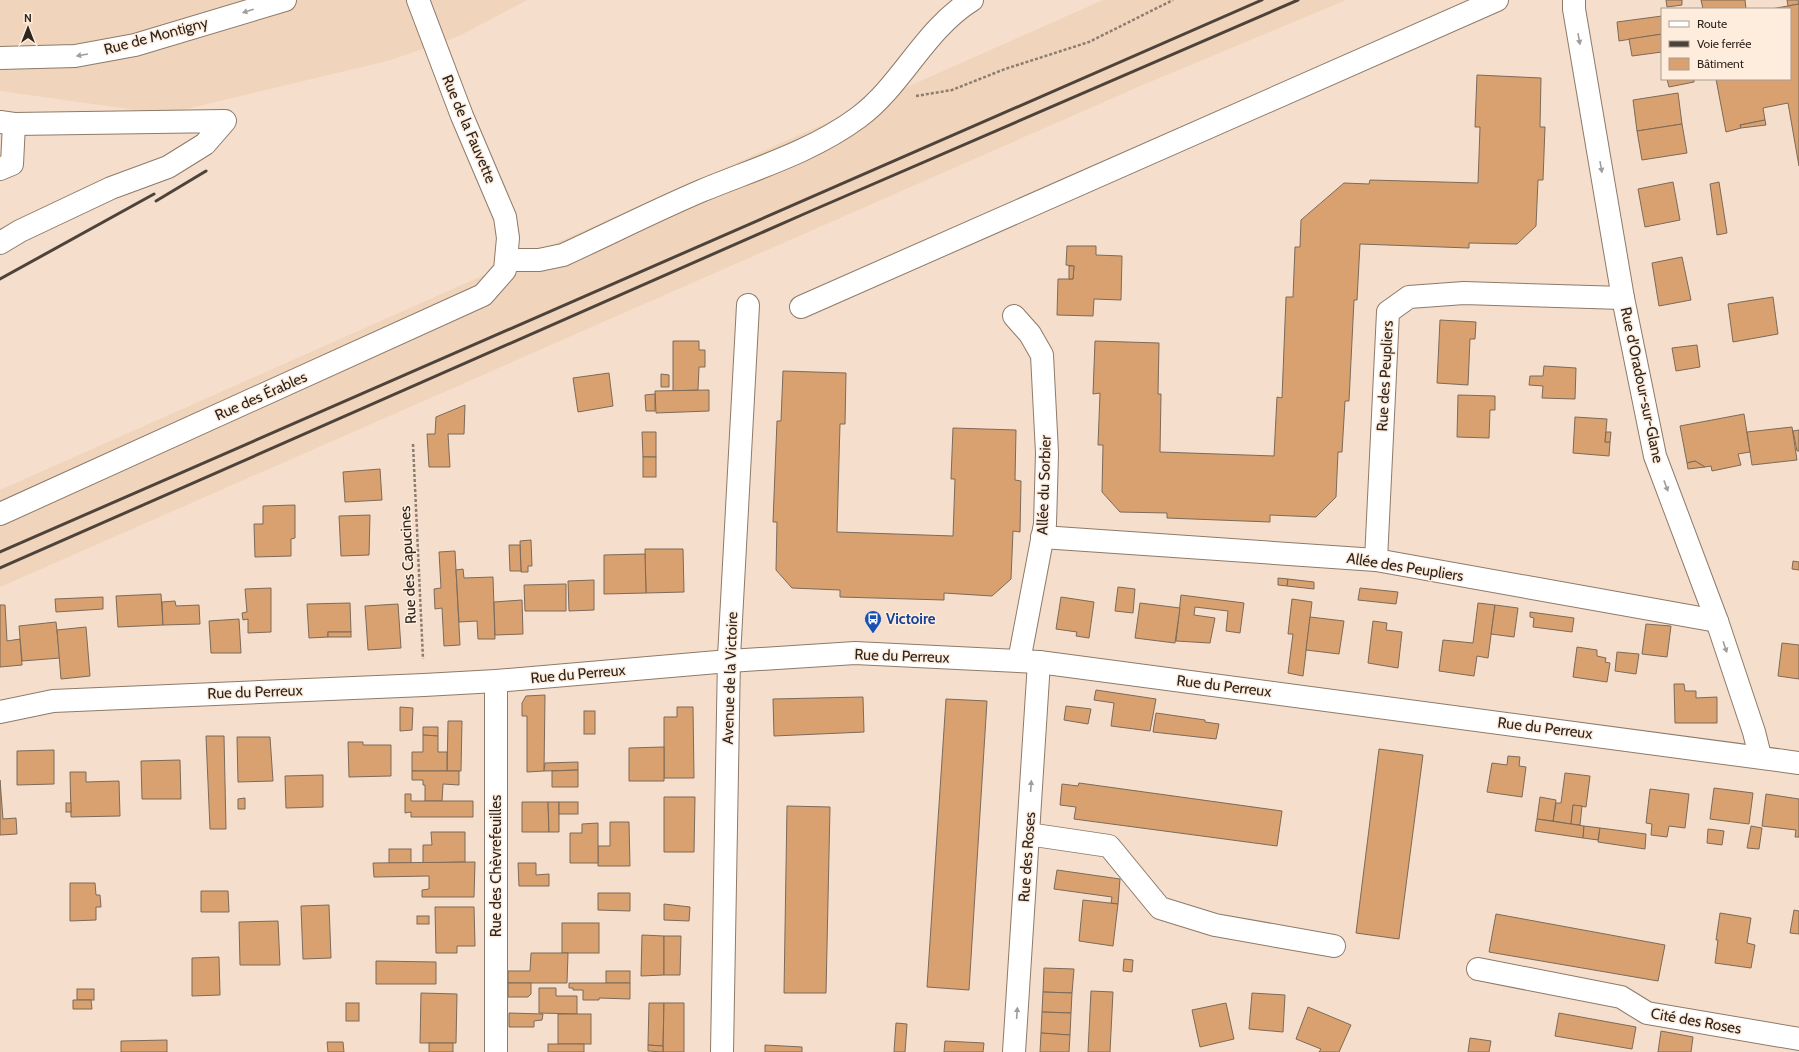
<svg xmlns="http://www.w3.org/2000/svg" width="1799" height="1052" viewBox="0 0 1799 1052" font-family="Cabin,sans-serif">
<rect width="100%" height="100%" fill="#f5decb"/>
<g fill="#f0d4bb">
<polygon points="0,0 527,0 459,36 391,60 165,114 0,91"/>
<polygon points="1103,0 1346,0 1138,87 0,587 0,490"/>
</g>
<g fill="#d8a16f" stroke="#7d6a59">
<polygon points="1666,0 1682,0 1682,5 1667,7"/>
<polygon points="1701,0 1745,0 1746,9 1703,9"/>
<polygon points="1787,0 1798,0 1799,4 1788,6"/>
<polygon points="1799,4 1799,166 1788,103 1763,108 1765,120 1740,125 1741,128 1726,132 1716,79 1790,79 1790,9 1771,9"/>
<polygon points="1662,16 1662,34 1619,41 1617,22"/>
<polygon points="1662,34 1662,52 1632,56 1629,39"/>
<polygon points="1477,75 1541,78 1540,127 1545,127 1543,180 1538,180 1536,226 1517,244 1469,243 1469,248 1360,244 1357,300 1354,300 1349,401 1345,401 1342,452 1338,452 1336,497 1316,517 1270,515 1270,522 1167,518 1167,513 1120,512 1102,492 1103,445 1098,445 1100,393 1093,394 1095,341 1159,343 1158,394 1161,394 1160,452 1274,456 1277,397 1282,398 1286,297 1293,297 1295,247 1300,247 1301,220 1344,183 1369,184 1370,180 1478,183 1480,127 1475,127"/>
<polygon points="1667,79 1694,79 1694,82 1669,87"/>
<polygon points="1678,93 1682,124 1637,131 1633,100"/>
<polygon points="1765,120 1766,125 1741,128 1740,125"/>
<polygon points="1682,124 1687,153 1642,160 1637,131"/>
<polygon points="1673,182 1680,220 1645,227 1638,189"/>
<polygon points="1719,182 1727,233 1717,235 1710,184"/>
<polygon points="1067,246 1096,246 1096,255 1122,256 1121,300 1094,299 1093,316 1057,315 1058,279 1073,279 1074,266 1066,265"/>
<polygon points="1682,257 1691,300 1659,306 1652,263"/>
<polygon points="1069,266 1074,266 1073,279 1069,279"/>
<polygon points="1773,297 1778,334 1733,342 1728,304"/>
<polygon points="1440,320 1476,322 1475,339 1470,339 1468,385 1437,383"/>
<polygon points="673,341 699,341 699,350 705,350 705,367 699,367 698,390 673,391"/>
<polygon points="1697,345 1700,367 1676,371 1672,348"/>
<polygon points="1544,366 1576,368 1575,399 1542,398 1543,386 1529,385 1530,376 1543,376"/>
<polygon points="783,371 846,373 845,424 840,424 837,532 953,536 955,479 951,479 953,428 1016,430 1015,480 1021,481 1020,532 1013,531 1011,579 992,596 944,593 944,600 840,597 840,590 792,588 776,570 777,522 773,522 777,421 781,421"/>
<polygon points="609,373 613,406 578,412 573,378"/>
<polygon points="661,374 669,375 669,387 661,387"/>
<polygon points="709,390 709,411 656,413 655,391"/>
<polygon points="655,394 655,411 646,411 645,395"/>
<polygon points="1458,395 1495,396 1495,410 1490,410 1489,438 1457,437"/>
<polygon points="465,405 464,434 448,434 450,467 429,467 427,434 435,434 436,417"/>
<polygon points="1744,414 1750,452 1738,454 1741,465 1712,471 1711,466 1705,467 1695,461 1687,463 1680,426"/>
<polygon points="1575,417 1607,419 1605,442 1610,442 1609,456 1573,453"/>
<polygon points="1792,427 1797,460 1752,465 1747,432"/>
<polygon points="1799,430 1799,451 1797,451 1793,431"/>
<polygon points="642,432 656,432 656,457 643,457"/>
<polygon points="1606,432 1611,432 1610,442 1605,442"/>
<rect x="643" y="457" width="13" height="20"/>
<polygon points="1695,461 1705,467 1688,469 1687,463"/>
<polygon points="380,469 382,500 345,502 343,472"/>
<polygon points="295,505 295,538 291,539 291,556 255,557 254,524 263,524 263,506"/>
<polygon points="370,515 369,555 341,556 339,516"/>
<polygon points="531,540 532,566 528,566 528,572 521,572 520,541"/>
<polygon points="509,545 520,545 521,571 510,571"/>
<polygon points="645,549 683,549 684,592 646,593"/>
<polygon points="455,551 460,645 444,646 442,608 435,609 434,589 441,588 439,552"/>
<polygon points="645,554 646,593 604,594 604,555"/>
<polygon points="1793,561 1799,562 1799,570 1792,569"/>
<polygon points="463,569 464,578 493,577 495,639 478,639 477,621 459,622 456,570"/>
<polygon points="1278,578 1288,579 1287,586 1278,585"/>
<polygon points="1288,579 1314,582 1314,589 1287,586"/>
<polygon points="594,580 594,610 569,611 568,581"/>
<polygon points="566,584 566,611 525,611 524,585"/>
<polygon points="1118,587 1135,589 1133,613 1115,611"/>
<polygon points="271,588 271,632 248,633 248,619 243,620 242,613 247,612 245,589"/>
<polygon points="1360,588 1398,592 1396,604 1358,600"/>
<polygon points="161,594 163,625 118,627 116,596"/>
<polygon points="1181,595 1244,603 1240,633 1226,631 1228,611 1195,607 1194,615 1215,618 1210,643 1176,641"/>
<polygon points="103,597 103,609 56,612 55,599"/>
<polygon points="1061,597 1094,602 1089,638 1076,636 1077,632 1056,629"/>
<polygon points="1292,599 1312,602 1303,676 1288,673 1293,634 1288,634"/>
<polygon points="522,600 523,634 495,635 494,602"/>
<polygon points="175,601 176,606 199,605 200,624 163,625 162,602"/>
<polygon points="350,603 351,632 328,632 328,637 309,638 307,604"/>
<polygon points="1140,603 1180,608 1175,643 1135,638"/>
<polygon points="1478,603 1495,605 1488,658 1477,656 1474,676 1439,671 1443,640 1473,643"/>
<polygon points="398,604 401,648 368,650 365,606"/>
<polygon points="0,605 5,605 7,641 20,639 22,665 0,667"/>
<polygon points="1495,605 1518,608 1514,637 1491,634"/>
<polygon points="1530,612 1574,618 1572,632 1533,627 1534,618 1530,617"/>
<polygon points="1310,617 1344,621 1339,654 1306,650"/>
<polygon points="239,619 241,653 211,653 209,621"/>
<polygon points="1373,621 1387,623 1386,630 1402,632 1398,668 1368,663"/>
<polygon points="56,622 60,658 22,661 19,626"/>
<polygon points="1646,624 1671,626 1667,657 1642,654"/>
<polygon points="86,627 90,676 61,679 57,630"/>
<rect x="328" y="632" width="23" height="5"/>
<polygon points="1782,643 1799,645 1799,679 1778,676"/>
<polygon points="1577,647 1597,650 1597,656 1606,658 1605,662 1610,663 1607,682 1573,677"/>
<polygon points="1617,652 1639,654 1636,674 1615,671"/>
<polygon points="1674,684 1684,684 1685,691 1696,691 1696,698 1717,697 1717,723 1675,723"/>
<polygon points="1096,690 1156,699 1150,731 1111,726 1114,703 1094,700"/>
<polygon points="545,695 544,771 527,772 527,716 522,716 522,703 526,696"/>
<polygon points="863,697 864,732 774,736 773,699"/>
<polygon points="946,699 987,701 969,990 927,987"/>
<polygon points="1066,706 1091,709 1088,724 1064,720"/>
<polygon points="400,707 413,708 412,730 400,731"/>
<polygon points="677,707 693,707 694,778 664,778 664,717 677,717"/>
<rect x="584" y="711" width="11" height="23"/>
<polygon points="1156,713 1205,720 1205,722 1219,724 1216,739 1153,732"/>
<polygon points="448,721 462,721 461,771 447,771"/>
<polygon points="423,727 438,727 438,736 423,735"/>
<polygon points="423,735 438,736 438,752 447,752 447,771 412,771 412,752 423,752"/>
<polygon points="206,736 224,736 226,829 210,829"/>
<polygon points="237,737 270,737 273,781 238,782"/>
<polygon points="348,742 363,742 363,745 391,745 391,776 349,777"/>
<polygon points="664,747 664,781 629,781 629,748"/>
<polygon points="1379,749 1423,755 1399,939 1356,933"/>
<polygon points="54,750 54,784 17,785 17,751"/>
<polygon points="1508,756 1520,757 1519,766 1526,767 1522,797 1487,792 1492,763 1507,765"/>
<polygon points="180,760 181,799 142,799 141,761"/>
<polygon points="578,762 578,770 544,771 545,763"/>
<polygon points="578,770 578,787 552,787 552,771"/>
<polygon points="412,771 459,771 459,785 443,784 442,801 425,801 425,785 423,785 423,780 412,780"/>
<polygon points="70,772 86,772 86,782 119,781 120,816 71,817"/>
<polygon points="1565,773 1590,776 1586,807 1573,805 1571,824 1553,821 1556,803 1561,803"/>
<polygon points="323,775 323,807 286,808 285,776"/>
<polygon points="0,780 3,819 16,818 17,834 0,835"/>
<polygon points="1079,783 1282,811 1277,846 1074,819 1076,807 1060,805 1062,784 1078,786"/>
<polygon points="1714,788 1753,793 1749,824 1710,819"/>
<polygon points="1650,789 1689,794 1685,828 1669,826 1667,837 1651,835 1652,824 1646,823"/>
<polygon points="405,794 411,794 411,801 473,801 473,817 411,817 411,812 405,813"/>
<polygon points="1766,794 1799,799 1799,837 1795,837 1796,830 1762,826"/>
<polygon points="664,797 695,797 694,852 664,852"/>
<polygon points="1540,797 1556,800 1553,821 1537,819"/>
<polygon points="245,798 245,809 238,809 238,799"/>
<polygon points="522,802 548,802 549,832 522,832"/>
<polygon points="548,802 559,802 559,832 549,832"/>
<rect x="559" y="802" width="19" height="12"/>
<rect x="66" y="803" width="5" height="9"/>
<polygon points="1573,805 1582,806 1580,825 1571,824"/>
<polygon points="787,806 830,807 826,993 784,993"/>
<polygon points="1537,819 1584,826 1583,838 1535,831"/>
<polygon points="610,822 629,822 630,866 598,866 598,846 610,846"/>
<polygon points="598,823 598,863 570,863 570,833 582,833 582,824"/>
<polygon points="1584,826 1600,828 1598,840 1583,838"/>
<polygon points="1751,826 1762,828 1759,849 1747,848"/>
<polygon points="1600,828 1646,834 1645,849 1598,842"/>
<polygon points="1708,829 1724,831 1722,845 1707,843"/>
<polygon points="431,832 465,832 465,862 423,863 423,845 432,845"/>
<rect x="389" y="849" width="22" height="14"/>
<polygon points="475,862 474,897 422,897 422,890 429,889 429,876 374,877 373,863"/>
<polygon points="518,863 536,863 536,875 549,874 549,886 519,886"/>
<polygon points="1057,870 1120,879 1118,904 1111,903 1112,897 1054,889"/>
<polygon points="70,883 95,883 96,895 100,895 101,907 96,907 96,920 70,921"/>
<polygon points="201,891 228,891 229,912 201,912"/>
<polygon points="598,893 630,893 630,911 598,910"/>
<polygon points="1083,900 1118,904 1113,946 1079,941"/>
<polygon points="664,904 690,907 689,921 664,920"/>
<polygon points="329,905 331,958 303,959 301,906"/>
<polygon points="435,907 474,907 475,946 457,946 457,953 436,953"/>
<polygon points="1794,910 1799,911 1799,934 1790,933"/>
<polygon points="1720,913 1751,918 1747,943 1755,945 1751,968 1715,963 1718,940 1716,940"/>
<polygon points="1496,914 1665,945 1658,981 1489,952"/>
<rect x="417" y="916" width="12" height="8"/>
<polygon points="278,921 280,965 240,965 239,922"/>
<rect x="562" y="923" width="37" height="30"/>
<polygon points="642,935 664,936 664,975 641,976"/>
<polygon points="664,936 681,936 680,975 664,975"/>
<polygon points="531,953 568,953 567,983 508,983 508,971 530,971"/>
<polygon points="219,957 220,995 192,996 192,958"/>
<polygon points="1124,959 1133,960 1132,972 1123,971"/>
<polygon points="376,961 436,962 436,984 376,984"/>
<polygon points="1044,968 1074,969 1072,993 1043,992"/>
<rect x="606" y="971" width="24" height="12"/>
<polygon points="508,983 531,983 531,994 528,997 508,997"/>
<polygon points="569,983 630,983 630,999 599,998 599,1000 583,1000 583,990 573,990 573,988 569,988"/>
<polygon points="539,988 556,988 556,996 577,996 577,1014 539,1013"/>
<rect x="77" y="989" width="17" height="11"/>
<polygon points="1091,991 1113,992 1110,1052 1088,1052"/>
<polygon points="1043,992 1072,993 1071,1013 1042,1012"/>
<polygon points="421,993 457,994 456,1043 420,1043"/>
<polygon points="1252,993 1285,995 1283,1032 1249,1029"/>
<polygon points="73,1000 91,1000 92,1009 73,1009"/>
<rect x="346" y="1003" width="13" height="18"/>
<polygon points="649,1003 664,1003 663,1046 648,1045"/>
<polygon points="664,1003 684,1003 684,1052 663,1052"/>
<polygon points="1226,1003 1234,1039 1200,1047 1192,1010"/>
<polygon points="1308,1007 1351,1025 1339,1052 1319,1052 1321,1049 1296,1039"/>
<polygon points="1042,1012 1071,1013 1070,1035 1041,1033"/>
<polygon points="509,1013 543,1014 542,1020 534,1021 534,1027 509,1027"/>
<polygon points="1559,1013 1636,1027 1632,1049 1555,1036"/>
<rect x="558" y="1014" width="33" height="30"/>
<polygon points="896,1023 907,1024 905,1052 894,1052"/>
<polygon points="1661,1031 1693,1037 1691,1052 1658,1052"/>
<polygon points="1041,1033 1070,1035 1069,1052 1040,1052"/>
<polygon points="1470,1038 1491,1041 1489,1052 1468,1052"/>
<polygon points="167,1040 167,1052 121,1052 121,1041"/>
<polygon points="945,1041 984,1043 983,1052 944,1052"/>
<polygon points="327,1042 343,1042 344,1052 328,1052"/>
<rect x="429" y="1043" width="24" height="9"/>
<rect x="548" y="1044" width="36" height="8"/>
<polygon points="648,1045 663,1046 663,1052 648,1051"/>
<polygon points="765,1045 802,1047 802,1052 765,1052"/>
</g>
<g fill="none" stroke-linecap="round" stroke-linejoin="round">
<defs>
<g id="minor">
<polyline points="1574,0 1574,9 1623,298 1655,456 1717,621 1754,732 1760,756"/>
<polyline points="0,58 75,56 135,45 285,0"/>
<polyline points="0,122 14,124 225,121 205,144 168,167 111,188 20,231 0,243"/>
<polyline points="0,169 12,164 14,124"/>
<path d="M507,260H539L563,255C609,234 654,211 701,191C754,169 812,152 859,117C902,85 924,30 972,0"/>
<polyline points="801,307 1497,0"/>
<polyline points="1014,316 1030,334 1042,355 1047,453 1045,524 1019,661"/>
<polyline points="0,514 483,295 505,270 508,238 505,217 462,116 418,0"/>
<polyline points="1042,537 1376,560 1717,621"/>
<polyline points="1376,560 1388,312 1409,297 1464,293 1623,298"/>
<polyline points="0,712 53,701 424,685 496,681 729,661 855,653 1039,662 1799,763"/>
<polyline points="1028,834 1109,846 1160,908 1215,925 1334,946"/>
<polyline points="1478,969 1621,997 1647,1013 1799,1039"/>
<polyline points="496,1052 496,681"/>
<polyline points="722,1052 729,657 748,305"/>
<polyline points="1014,1052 1039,662"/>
</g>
</defs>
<use href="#minor" stroke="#8e7a69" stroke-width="24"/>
<g stroke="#8d7d71" stroke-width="2.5" stroke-dasharray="3 2" stroke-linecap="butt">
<polyline points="916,96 952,90 1005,69 1089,42 1173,0"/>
<polyline points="413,444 423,659"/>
</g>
<use href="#minor" stroke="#fff" stroke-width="22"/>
<g stroke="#4d433a" stroke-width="3">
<polyline points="156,201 206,171"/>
<polyline points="0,279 154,194"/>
<polyline points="0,552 1262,0"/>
<polyline points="0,568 804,214 1298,0"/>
</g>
</g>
<defs><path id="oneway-solid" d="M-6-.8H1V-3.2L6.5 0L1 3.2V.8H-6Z"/></defs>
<g fill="#a09d9a">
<use href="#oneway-solid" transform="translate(248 11) rotate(163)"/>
<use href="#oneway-solid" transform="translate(1579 39) rotate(80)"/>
<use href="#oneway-solid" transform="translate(82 55) rotate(170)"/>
<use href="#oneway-solid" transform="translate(1601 167) rotate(80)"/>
<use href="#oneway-solid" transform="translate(1666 486) rotate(70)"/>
<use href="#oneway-solid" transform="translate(1725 647) rotate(71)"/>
<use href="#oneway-solid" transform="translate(1031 786) rotate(-86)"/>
<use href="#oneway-solid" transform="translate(1017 1013) rotate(-86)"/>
</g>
<defs>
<symbol id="bus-pin" viewBox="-11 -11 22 30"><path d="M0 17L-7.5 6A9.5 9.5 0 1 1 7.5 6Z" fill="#1a4fb4" stroke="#feecdd"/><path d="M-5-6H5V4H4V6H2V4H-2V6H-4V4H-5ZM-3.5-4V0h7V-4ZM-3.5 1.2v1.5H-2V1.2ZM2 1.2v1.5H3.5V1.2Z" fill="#fff"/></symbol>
</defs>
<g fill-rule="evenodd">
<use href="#bus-pin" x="863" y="609" width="20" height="27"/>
</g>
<g text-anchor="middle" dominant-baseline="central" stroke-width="3" stroke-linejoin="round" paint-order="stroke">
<g font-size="15" fill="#2d251e" stroke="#feecdd">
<text transform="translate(156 36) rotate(-15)">Rue de Montigny</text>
<text transform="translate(469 129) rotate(67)">Rue de la Fauvette</text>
<text transform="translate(1385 376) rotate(-87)">Rue des Peupliers</text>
<text transform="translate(1642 385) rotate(78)">Rue d'Oradour-sur-Glane</text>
<text transform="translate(261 396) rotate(-24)">Rue des Érables</text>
<text transform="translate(1044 485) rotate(-88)">Allée du Sorbier</text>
<text transform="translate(408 565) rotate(-93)">Rue des Capucines</text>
<text transform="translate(1405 567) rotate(9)">Allée des Peupliers</text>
<text transform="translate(902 656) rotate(2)">Rue du Perreux</text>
<text transform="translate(578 674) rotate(-5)">Rue du Perreux</text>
<text transform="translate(730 678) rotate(-88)">Avenue de la Victoire</text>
<text transform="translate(1224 686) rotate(7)">Rue du Perreux</text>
<text transform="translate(255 692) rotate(-2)">Rue du Perreux</text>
<text transform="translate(1545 728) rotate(7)">Rue du Perreux</text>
<text transform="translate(1027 857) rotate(-86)">Rue des Roses</text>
<text transform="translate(496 866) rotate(-90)">Rue des Chèvrefeuilles</text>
<text transform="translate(1696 1021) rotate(10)">Cité des Roses</text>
</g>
<g font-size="15" font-weight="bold" fill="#164399" stroke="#feecdd" text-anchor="start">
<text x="886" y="619">Victoire</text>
</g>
</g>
<rect x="1661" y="8" width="130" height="72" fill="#feecdd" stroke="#aa9c91"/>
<rect x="1669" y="21" width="20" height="6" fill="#ffffff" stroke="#aa9c91"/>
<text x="1697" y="28" font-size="12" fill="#2d251e">Route</text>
<rect x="1669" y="41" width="20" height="6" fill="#4d433a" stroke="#aa9c91"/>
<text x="1697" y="48" font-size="12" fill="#2d251e">Voie ferrée</text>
<rect x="1669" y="58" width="20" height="12" fill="#d8a16f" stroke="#aa9c91"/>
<text x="1697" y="68" font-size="12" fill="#2d251e">Bâtiment</text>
<g transform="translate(28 28)" stroke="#feecdd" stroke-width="3" paint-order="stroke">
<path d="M0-3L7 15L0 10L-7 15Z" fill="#2d251e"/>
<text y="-6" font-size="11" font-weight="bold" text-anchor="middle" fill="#2d251e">N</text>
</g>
</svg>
